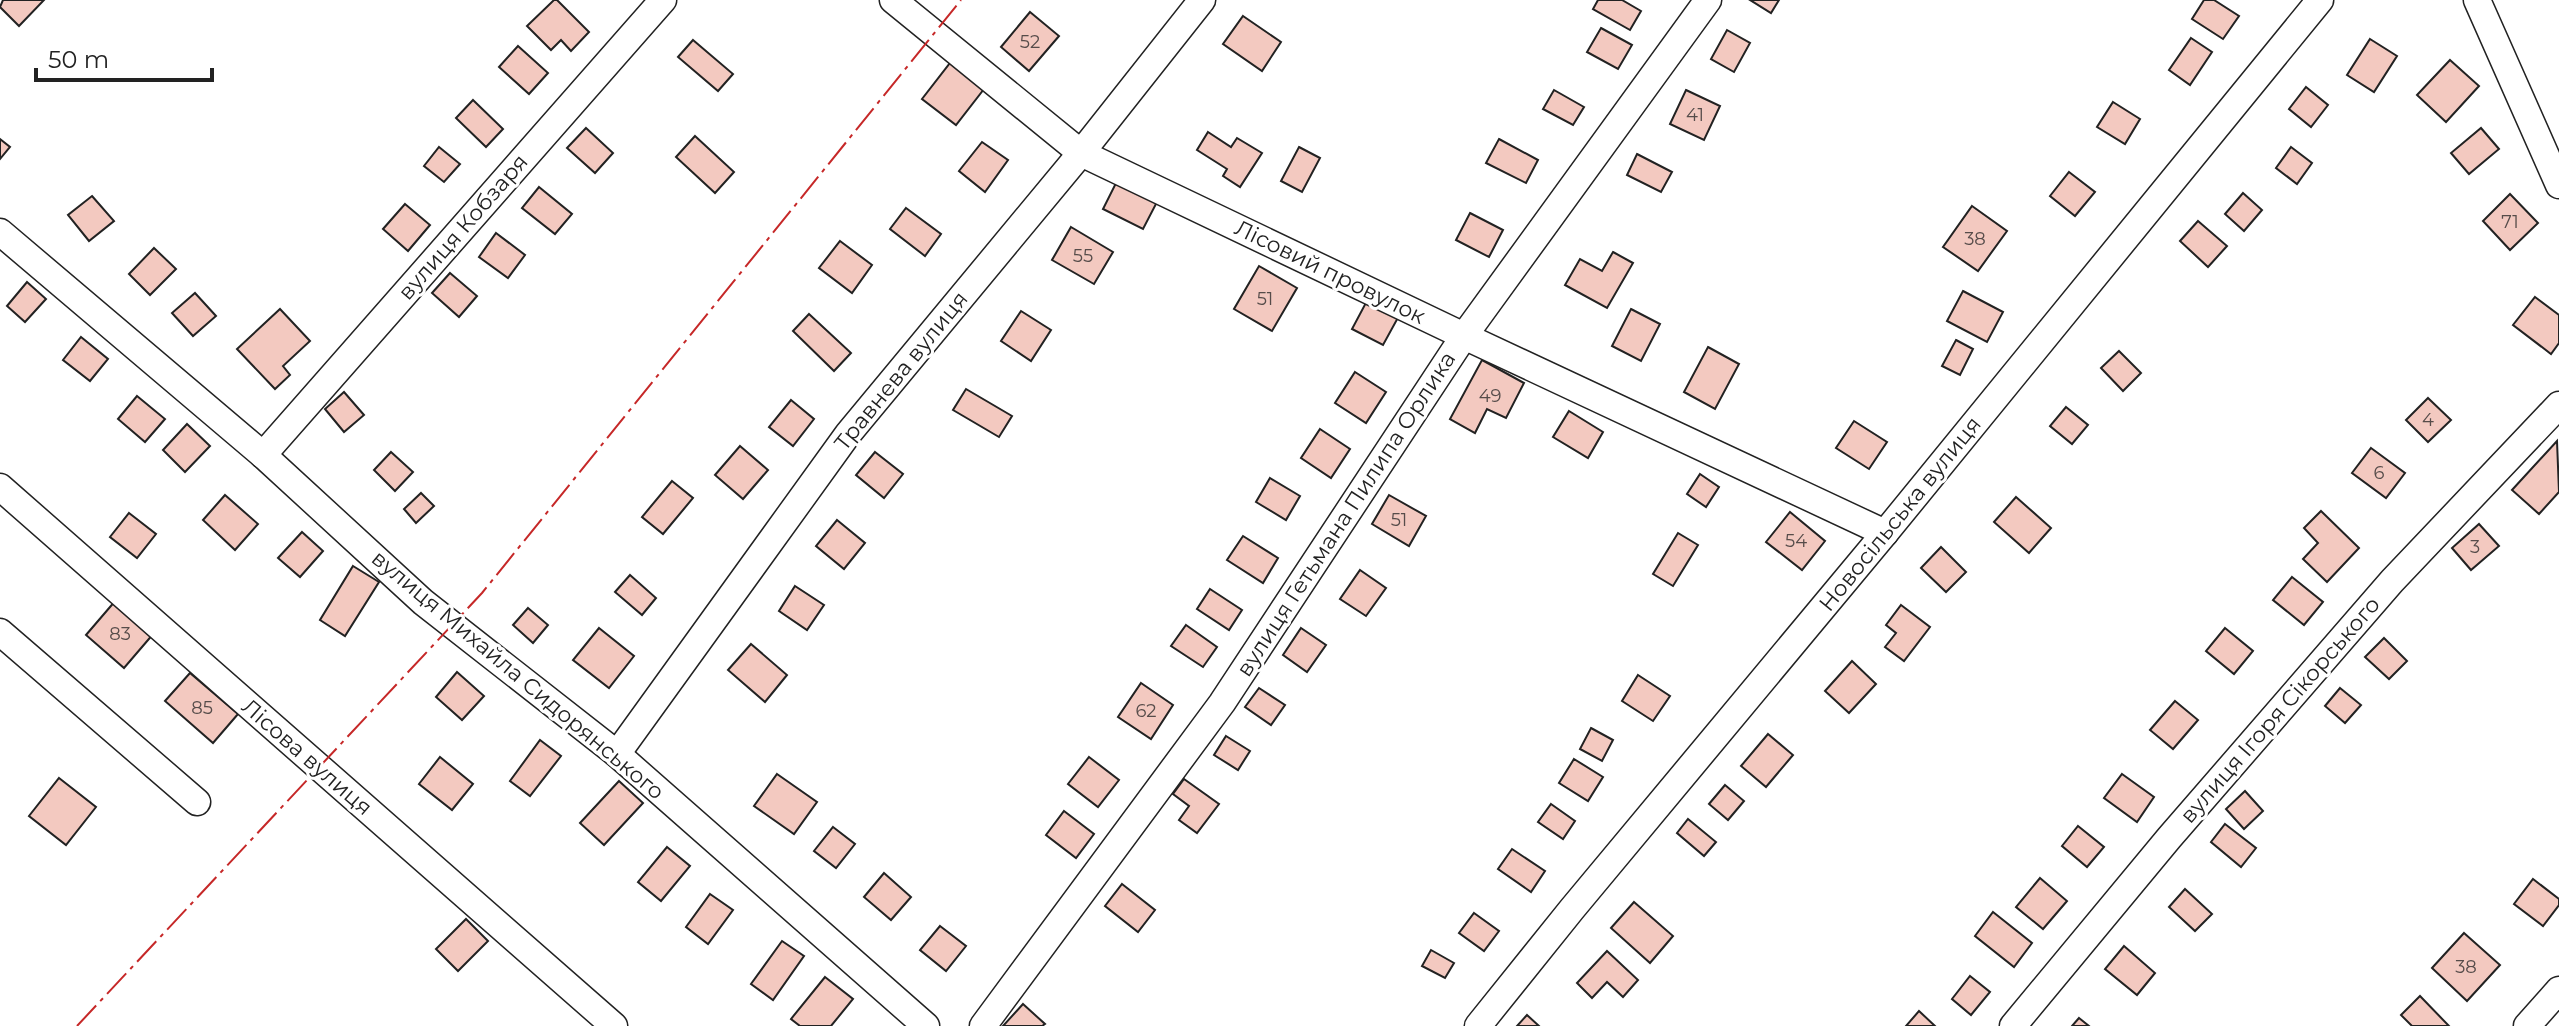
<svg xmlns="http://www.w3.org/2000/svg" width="2559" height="1026" viewBox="0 0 2559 1026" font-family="Montserrat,sans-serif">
<rect width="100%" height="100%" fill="#fff"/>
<g fill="#f3c9c0" stroke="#222" stroke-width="2">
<polygon points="3,0 44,0 19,26 0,7"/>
<polygon points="554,0 557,0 589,32 571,51 561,40 551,50 527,26"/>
<polygon points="1598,0 1622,0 1641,11 1630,30 1593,9"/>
<polygon points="1750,0 1779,0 1771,13"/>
<polygon points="2204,0 2214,0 2239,16 2223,39 2192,19"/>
<polygon points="1030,12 1059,36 1029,71 1001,47"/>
<polygon points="1243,16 1281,42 1262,71 1223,44"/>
<polygon points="1601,28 1632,45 1618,69 1587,52"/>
<polygon points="1727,30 1750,43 1734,72 1711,59"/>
<polygon points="2191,38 2212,52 2190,85 2169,70"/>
<polygon points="2370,39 2397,56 2374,92 2347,75"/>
<polygon points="693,40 733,74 718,91 678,57"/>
<polygon points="518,46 548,73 529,94 499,67"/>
<polygon points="2450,60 2479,86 2446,122 2417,95"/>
<polygon points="950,63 984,89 956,125 922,99"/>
<polygon points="2306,87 2328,105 2311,127 2289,109"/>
<polygon points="1554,90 1584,107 1573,125 1543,109"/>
<polygon points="1686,90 1720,106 1704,140 1670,124"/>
<polygon points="473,100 503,129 486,147 456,118"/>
<polygon points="2113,102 2140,119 2125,144 2097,127"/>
<polygon points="586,128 613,153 595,173 567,148"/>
<polygon points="2481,128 2499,149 2469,174 2451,153"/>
<polygon points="1208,132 1231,147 1237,138 1262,153 1240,187 1223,176 1227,169 1197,150"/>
<polygon points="695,136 734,172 715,193 676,157"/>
<polygon points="0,139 10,147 0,159"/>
<polygon points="1499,139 1538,160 1526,183 1486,163"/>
<polygon points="982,142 1008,160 985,192 959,171"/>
<polygon points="439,147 460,164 444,182 424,166"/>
<polygon points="1299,147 1320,158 1302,192 1281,181"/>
<polygon points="2291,147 2312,163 2297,184 2276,168"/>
<polygon points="1637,154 1672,172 1661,192 1627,175"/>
<polygon points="2069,172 2095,192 2075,216 2050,196"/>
<polygon points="1117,181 1157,202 1143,229 1103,209"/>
<polygon points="539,187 572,214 555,234 522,208"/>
<polygon points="2243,193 2262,210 2244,231 2225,214"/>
<polygon points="2510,194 2538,223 2510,250 2483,221"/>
<polygon points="92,196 114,221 89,241 68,215"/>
<polygon points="405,204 430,225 408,251 383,229"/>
<polygon points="1972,206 2007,231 1978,271 1943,247"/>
<polygon points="906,208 941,234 925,256 890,229"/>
<polygon points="1470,213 1503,230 1489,257 1456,240"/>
<polygon points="2198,221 2227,246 2208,267 2180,241"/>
<polygon points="1071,227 1113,252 1094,284 1052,260"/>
<polygon points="496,233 525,255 508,278 479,257"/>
<polygon points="840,241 872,265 852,293 819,268"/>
<polygon points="154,248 176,269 150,295 129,274"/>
<polygon points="1613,252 1633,263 1607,308 1565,285 1580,259 1602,271"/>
<polygon points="1259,266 1297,288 1272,331 1234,309"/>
<polygon points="450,273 477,296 459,317 432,293"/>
<polygon points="27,282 46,299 25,322 7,306"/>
<polygon points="1963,291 2003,312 1987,342 1947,321"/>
<polygon points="195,293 216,316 193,336 172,313"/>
<polygon points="1369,297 1400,314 1383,345 1352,329"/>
<polygon points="2535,297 2559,315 2559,343 2551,354 2513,325"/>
<polygon points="280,309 310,341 283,366 290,375 275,389 237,349"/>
<polygon points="1631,309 1660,324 1641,361 1612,346"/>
<polygon points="1021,311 1051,330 1031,361 1001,341"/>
<polygon points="809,314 851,353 834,371 793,331"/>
<polygon points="81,337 108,359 90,381 63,360"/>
<polygon points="1956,340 1973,349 1960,375 1942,366"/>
<polygon points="1708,347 1739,364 1715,409 1684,392"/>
<polygon points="2119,351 2141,373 2123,391 2101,368"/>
<polygon points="1482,360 1524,383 1506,418 1487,409 1475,433 1450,419"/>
<polygon points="1355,372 1386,392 1366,423 1335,403"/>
<polygon points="966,389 1012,416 999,437 953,410"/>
<polygon points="344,392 364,415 344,432 325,409"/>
<polygon points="137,396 165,419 145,442 118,419"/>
<polygon points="2428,398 2451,420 2428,442 2406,420"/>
<polygon points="791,400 814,419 793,446 769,427"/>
<polygon points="2066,407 2088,425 2072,444 2050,426"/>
<polygon points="1569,411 1603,432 1588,458 1553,437"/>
<polygon points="1854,421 1887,442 1869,469 1836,448"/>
<polygon points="187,424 210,446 185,472 163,450"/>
<polygon points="1320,429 1350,449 1331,478 1301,458"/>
<polygon points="2557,441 2559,492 2539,514 2512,490"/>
<polygon points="740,446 768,470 743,499 715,475"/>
<polygon points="2371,448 2405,473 2386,498 2352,473"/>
<polygon points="391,452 413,472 395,491 374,470"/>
<polygon points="875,452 903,474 884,498 856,475"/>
<polygon points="1700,474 1719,487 1706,507 1687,494"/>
<polygon points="1270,478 1300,496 1286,520 1256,502"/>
<polygon points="672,481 693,498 663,534 642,517"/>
<polygon points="421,493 434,506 416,523 404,509"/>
<polygon points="225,495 258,524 235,550 203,520"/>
<polygon points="1389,495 1426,516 1409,546 1372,524"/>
<polygon points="2016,497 2051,528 2029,553 1994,522"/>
<polygon points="2321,511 2359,548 2327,582 2303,559 2318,543 2304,528"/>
<polygon points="1790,512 1825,541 1802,570 1766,542"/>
<polygon points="129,513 156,534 137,558 110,537"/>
<polygon points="837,520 865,543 844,569 816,546"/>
<polygon points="2479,524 2499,546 2471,570 2452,548"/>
<polygon points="302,532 323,551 300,577 278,558"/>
<polygon points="1678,533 1698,545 1673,586 1653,574"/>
<polygon points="1243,536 1278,558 1263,583 1227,560"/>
<polygon points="1941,547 1966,572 1946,592 1921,568"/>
<polygon points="353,566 379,582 345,636 320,620"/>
<polygon points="1360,570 1386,588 1366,616 1340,599"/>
<polygon points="630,575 656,598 642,615 615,592"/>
<polygon points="2292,577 2323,602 2304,625 2273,600"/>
<polygon points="795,586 824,605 807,630 779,611"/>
<polygon points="1210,589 1242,610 1229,630 1197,609"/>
<polygon points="116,600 154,633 124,668 86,635"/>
<polygon points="1901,605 1930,627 1904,661 1885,647 1896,633 1886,625"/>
<polygon points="528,608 548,625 533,643 513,625"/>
<polygon points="1186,625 1217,647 1203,667 1171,646"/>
<polygon points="599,628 634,656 609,688 573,660"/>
<polygon points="1301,628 1326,645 1307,672 1283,655"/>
<polygon points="2225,628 2253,651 2234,674 2206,651"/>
<polygon points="2384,638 2407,661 2389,679 2365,657"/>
<polygon points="751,644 787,675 765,702 728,670"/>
<polygon points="1852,661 1876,684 1849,713 1825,691"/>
<polygon points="457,672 484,696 462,720 436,697"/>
<polygon points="190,673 238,714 213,743 165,701"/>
<polygon points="1638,675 1670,696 1653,721 1622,701"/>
<polygon points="1141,683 1173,705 1151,739 1118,717"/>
<polygon points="1259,688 1285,705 1271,725 1245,707"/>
<polygon points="2340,688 2361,705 2345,723 2325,706"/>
<polygon points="2175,701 2198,720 2173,749 2150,730"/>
<polygon points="1591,728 1613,740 1602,761 1580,749"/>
<polygon points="1768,734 1793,755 1766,787 1741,766"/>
<polygon points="1226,736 1250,751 1238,770 1214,755"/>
<polygon points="540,740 561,756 530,796 510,781"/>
<polygon points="440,757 473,784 452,810 419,784"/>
<polygon points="1089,757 1119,780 1098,807 1068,784"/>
<polygon points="1574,759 1603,777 1588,801 1559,783"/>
<polygon points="777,774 817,802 794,834 754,806"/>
<polygon points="2122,774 2154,797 2137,822 2104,798"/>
<polygon points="59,778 96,807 66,845 29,816"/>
<polygon points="1184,779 1219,804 1197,833 1179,820 1189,806 1173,794"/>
<polygon points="619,781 643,803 604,845 580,823"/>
<polygon points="1725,785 1744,801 1728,820 1709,804"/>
<polygon points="2245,791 2263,811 2244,829 2226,809"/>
<polygon points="1551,804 1575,821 1563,839 1538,822"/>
<polygon points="1064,811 1094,834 1076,858 1046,835"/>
<polygon points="1688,819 1716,842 1704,856 1677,833"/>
<polygon points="2225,824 2256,848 2241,867 2211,842"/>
<polygon points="2078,826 2104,847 2087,867 2062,846"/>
<polygon points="833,827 855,844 836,868 814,851"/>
<polygon points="667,847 690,866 661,901 638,882"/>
<polygon points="1512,849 1545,871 1531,892 1498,869"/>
<polygon points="884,873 911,897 891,920 864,897"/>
<polygon points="2040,878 2067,901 2043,929 2016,907"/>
<polygon points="2533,879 2559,899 2559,905 2543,926 2514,904"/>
<polygon points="1122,884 1155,910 1138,932 1105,906"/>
<polygon points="2185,889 2212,914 2195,931 2169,907"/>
<polygon points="710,894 733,910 708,944 686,927"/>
<polygon points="1634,902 1673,936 1650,963 1611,928"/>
<polygon points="1993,912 2032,943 2014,967 1975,936"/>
<polygon points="1474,913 1499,931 1484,951 1459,933"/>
<polygon points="466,919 488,941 458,971 436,949"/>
<polygon points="940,926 966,946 946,971 920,950"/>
<polygon points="2464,933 2500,965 2467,1001 2432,968"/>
<polygon points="782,941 804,956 773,1000 751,984"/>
<polygon points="2124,946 2155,973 2137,995 2105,969"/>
<polygon points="1431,950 1454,963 1445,978 1422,966"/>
<polygon points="1607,951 1638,980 1623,997 1607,982 1592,998 1577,983"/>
<polygon points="1970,976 1990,992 1971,1015 1952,999"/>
<polygon points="825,977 853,999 831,1026 800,1026 791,1019"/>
<polygon points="2420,996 2449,1026 2412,1026 2401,1015"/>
<polygon points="1023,1004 1045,1024 1042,1026 1003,1026"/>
<polygon points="1919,1011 1935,1026 1906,1026"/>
<polygon points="1527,1015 1539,1026 1517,1026"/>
<polygon points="2079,1018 2089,1026 2072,1026"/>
</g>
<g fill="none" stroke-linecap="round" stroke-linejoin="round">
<defs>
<g id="minor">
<polyline points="893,0 1081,153 1464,336 1885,533"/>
<polyline points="2477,0 2559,185"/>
<polyline points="0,232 263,455 423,602 617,754 926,1026"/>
<polyline points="263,455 663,0"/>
<polyline points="0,487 614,1026"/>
<polyline points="0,632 197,802"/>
<polyline points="617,754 848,434 1081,153 1202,0"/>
<polyline points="983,1026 1222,703 1464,336 1708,0"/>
<polyline points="1478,1026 1572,909 1885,533 2320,0"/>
<polyline points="2013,1026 2169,838 2392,581 2559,405"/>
<polyline points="2527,1026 2559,990"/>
</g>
</defs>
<use href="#minor" stroke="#222" stroke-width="29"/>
<use href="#minor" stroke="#fff" stroke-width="26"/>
<polyline stroke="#c62828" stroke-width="2" stroke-dasharray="28 6 4 6" stroke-linecap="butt" points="77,1026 482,593 961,0"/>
</g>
<g text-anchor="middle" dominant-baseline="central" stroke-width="6" stroke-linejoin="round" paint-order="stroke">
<g font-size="18" fill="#564c4a">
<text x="1030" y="42">52</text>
<text x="1695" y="115">41</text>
<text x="2510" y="222">71</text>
<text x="1975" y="239">38</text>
<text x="1083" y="256">55</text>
<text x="1265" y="299">51</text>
<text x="1490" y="396">49</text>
<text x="2428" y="420">4</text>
<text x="2379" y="473">6</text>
<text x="1399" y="520">51</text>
<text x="1796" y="541">54</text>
<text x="2475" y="547">3</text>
<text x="120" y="634">83</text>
<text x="202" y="708">85</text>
<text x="1146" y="711">62</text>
<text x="2466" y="967">38</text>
</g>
<g font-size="22" fill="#222" stroke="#fff">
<text transform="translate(463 227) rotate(-49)">вулиця Кобзаря</text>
<text transform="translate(1330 272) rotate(26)">Лісовий провулок</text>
<text transform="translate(901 371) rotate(-51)">Травнева вулиця</text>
<text transform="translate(1346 514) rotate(-57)">вулиця Гетьмана Пилипа Орлика</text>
<text transform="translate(1900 514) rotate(-51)">Новосільська вулиця</text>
<text transform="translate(518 675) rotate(40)">вулиця Михайла Сидорянського</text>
<text transform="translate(2280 710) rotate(-49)">вулиця Ігоря Сікорського</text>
<text transform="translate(307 757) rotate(41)">Лісова вулиця</text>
</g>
</g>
<path d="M36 68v12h176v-12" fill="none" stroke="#222222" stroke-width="4"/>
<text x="48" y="68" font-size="24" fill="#222222" stroke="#ffffff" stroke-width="6" paint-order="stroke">50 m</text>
</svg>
